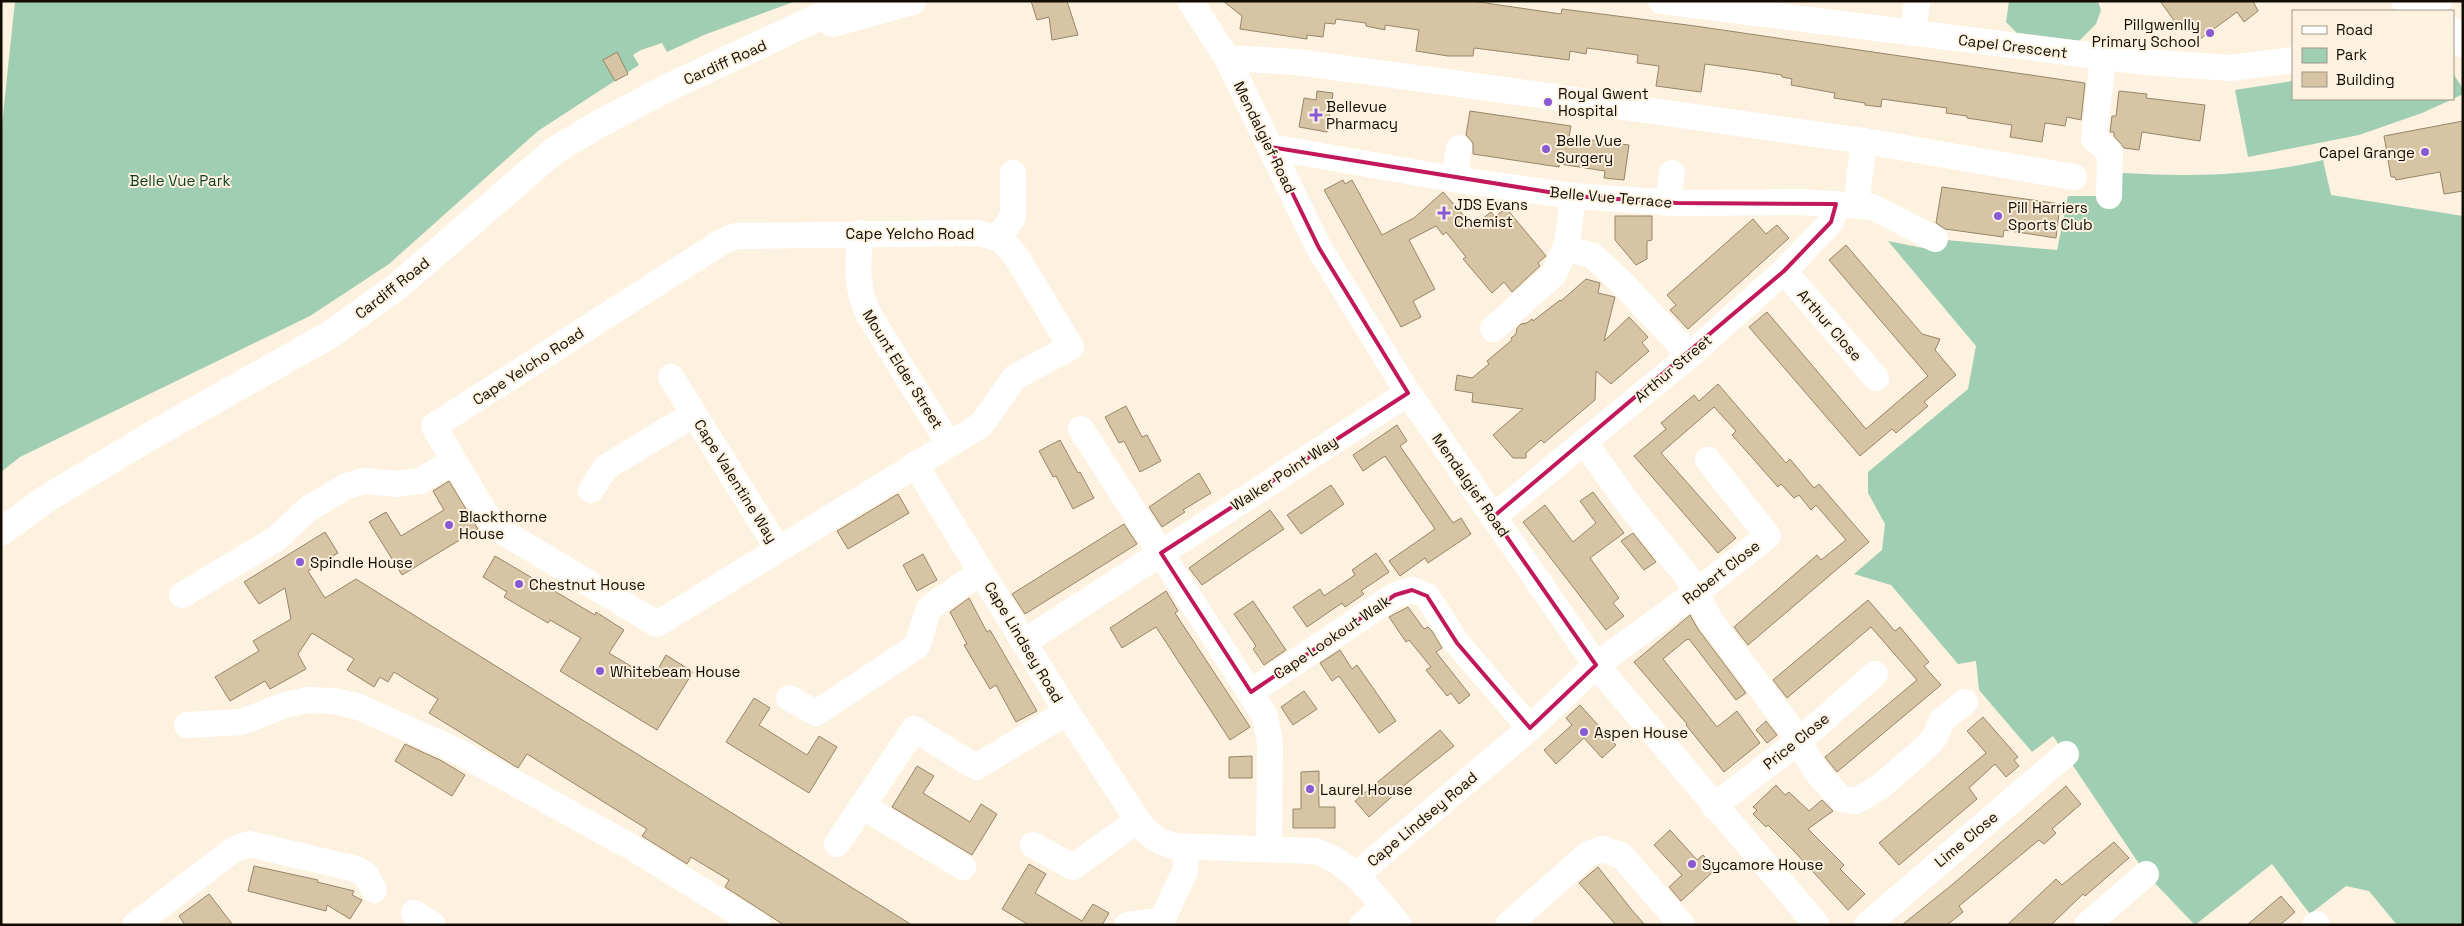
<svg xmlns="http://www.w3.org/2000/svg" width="2464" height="926" viewBox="0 0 2464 926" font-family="'Space Grotesk',sans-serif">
<rect width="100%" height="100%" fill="#fdf2df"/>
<g fill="#a0ceb2">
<polygon points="15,1 796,1 704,35 667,52 662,43 641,50 633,55 639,65 538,131 389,264 310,316 20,457 1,472 1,134"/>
<polygon points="2009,1 2098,1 2101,10 2096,24 2079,41 2017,33 2006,22"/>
<polygon points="2453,73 2463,89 2463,94 2453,99"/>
<polygon points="2293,81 2293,99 2453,99 2422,113 2359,135 2248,157 2235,90"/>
<path d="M2323,160L2331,195L2463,216V925H2397L2369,891L2346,886L2310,914L2272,864L2195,925L2146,874L2053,736L2032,752L1979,690L1976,661L1958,664L1891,585L1854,574L1882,550L1885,524L1868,493V472L1968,389L1976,346L1888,241L1933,250L1935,239L2057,250L2068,196H2109L2123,173C2192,177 2256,176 2323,160Z"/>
</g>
<g fill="#d6c4a5" stroke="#968568">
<polygon points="1031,1 1067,1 1078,35 1052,40 1049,17 1037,20"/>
<polygon points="1223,1 1472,1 1561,14 1562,9 1695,26 2085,83 2081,120 2067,117 2065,126 2045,123 2042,142 2010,137 2012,125 1967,118 1967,116 1946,113 1947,108 1882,99 1881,107 1865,105 1865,103 1834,98 1835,93 1791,85 1792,79 1782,77 1782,75 1749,70 1705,64 1701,92 1656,86 1659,66 1637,63 1638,55 1587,48 1586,54 1570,51 1569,60 1474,48 1473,56 1448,56 1416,51 1419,30 1385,25 1385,30 1366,26 1366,23 1336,19 1335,24 1325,23 1323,37 1307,35 1307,39 1240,29 1242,16"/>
<polygon points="2160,1 2253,1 2258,11 2244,22 2237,12 2200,39 2190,24 2181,30"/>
<polygon points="617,52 628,74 615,81 603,60"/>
<polygon points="1317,91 1333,93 1327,132 1299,127 1304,98 1316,100"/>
<polygon points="2119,91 2147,94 2146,98 2205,105 2200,141 2142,132 2139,150 2124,148 2114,136 2114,132 2110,132 2112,116 2116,116"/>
<polygon points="1470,111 1571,126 1569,137 1629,145 1624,180 1604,178 1605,171 1560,164 1559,167 1473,154 1473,143 1466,135"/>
<polygon points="2463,121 2463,191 2444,194 2440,172 2396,180 2395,177 2391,177 2384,136"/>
<polygon points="1343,180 1345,184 1352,180 1382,235 1414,218 1443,192 1473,226 1491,212 1495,217 1506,208 1546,256 1538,263 1540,266 1512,292 1504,282 1492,293 1463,259 1466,257 1446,232 1443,235 1436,226 1409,240 1435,289 1413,301 1421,317 1401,327 1324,190"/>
<polygon points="1942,187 2060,204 2056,238 2004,230 2003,237 1945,229 1936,223"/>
<polygon points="1615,216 1652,216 1652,240 1647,241 1647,259 1636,265 1615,240"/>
<polygon points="1753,219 1766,234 1777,225 1789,238 1688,329 1670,310 1676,305 1667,295"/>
<polygon points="1846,245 1922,334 1940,339 1935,350 1956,375 1924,402 1928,406 1896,433 1892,429 1860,456 1749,327 1767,312 1866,429 1902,398 1928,376 1829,260"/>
<polygon points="1586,279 1600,283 1598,293 1615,297 1604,341 1629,317 1648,337 1642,343 1649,351 1611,384 1596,371 1595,400 1544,443 1541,440 1526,453 1526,458 1513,458 1493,435 1523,409 1472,402 1473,393 1455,390 1457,375 1472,378 1489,364 1487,361 1512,340 1511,338 1516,334 1517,328 1521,324 1527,323 1532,319 1533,321 1560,300 1561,301"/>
<polygon points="1718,384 1786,463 1790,459 1814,488 1819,484 1869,542 1748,645 1734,627 1817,555 1821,560 1846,540 1816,505 1811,510 1799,495 1794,498 1781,484 1778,487 1732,435 1736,431 1714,407 1661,453 1736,538 1718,553 1634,456 1666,429 1661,423 1694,395 1699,401"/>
<polygon points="1126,406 1142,437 1147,435 1161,461 1140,472 1124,441 1119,443 1105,417"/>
<polygon points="1397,425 1407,441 1400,446 1453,523 1461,518 1471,534 1428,563 1425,558 1400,576 1389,561 1435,529 1385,456 1363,471 1353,455"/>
<polygon points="1060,440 1078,473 1080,472 1094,498 1073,509 1056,476 1053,477 1039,451"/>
<polygon points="1199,473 1211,493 1183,510 1185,512 1162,527 1149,507"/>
<polygon points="449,481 478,529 402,575 369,522 386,512 401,536 444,510 433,491"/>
<polygon points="1331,485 1344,504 1301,534 1287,515"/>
<polygon points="1593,492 1624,533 1590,558 1619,598 1613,603 1624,616 1606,630 1523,522 1545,505 1573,542 1596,523 1580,501"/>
<polygon points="898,494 909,513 848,549 837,531"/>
<polygon points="1270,510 1284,529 1202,585 1189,568"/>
<polygon points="1124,524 1137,544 1025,614 1012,594"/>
<polygon points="325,532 338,553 308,571 325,598 356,579 912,925 784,925 725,887 729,880 691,857 687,864 642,836 647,829 527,754 518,768 429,713 438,699 394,672 388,682 380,677 374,687 347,670 354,659 312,633 298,654 306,669 270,689 265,681 230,701 215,677 259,651 253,641 291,619 285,588 259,604 244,582"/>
<polygon points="1633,533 1656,562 1644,570 1621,541"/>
<polygon points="1376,553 1389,572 1361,591 1364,594 1345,607 1342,603 1307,627 1293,607 1320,589 1324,596 1355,575 1352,570"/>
<polygon points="923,554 937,580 917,591 903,565"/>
<polygon points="495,556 595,615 596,612 624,630 609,653 652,679 666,655 693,672 657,730 560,671 581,638 550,620 548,623 504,597 507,592 483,577"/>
<polygon points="1166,591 1178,611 1175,613 1250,727 1230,740 1156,627 1122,648 1110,628"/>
<polygon points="969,598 987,632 990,630 1037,711 1016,722 996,685 990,689 964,645 967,644 950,612"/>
<polygon points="1868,600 1895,631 1900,627 1929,662 1924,666 1941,685 1837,772 1825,757 1917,680 1871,627 1787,698 1773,680"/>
<polygon points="1253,601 1286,650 1264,665 1253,649 1256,646 1234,614"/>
<polygon points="1408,607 1424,629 1428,627 1432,631 1442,648 1436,652 1470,695 1459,704 1451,693 1447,696 1426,670 1431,667 1409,640 1406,642 1389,617"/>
<polygon points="1690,615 1698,629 1746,693 1736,700 1689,639 1686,640 1663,659 1717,727 1737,711 1760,743 1724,772 1686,725 1687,724 1634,662"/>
<polygon points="1340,650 1352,669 1357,665 1396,721 1379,733 1339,676 1332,681 1320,663"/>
<polygon points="1304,691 1317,709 1293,725 1281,707"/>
<polygon points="754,698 770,708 759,725 807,755 819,736 837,747 809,793 726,742"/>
<polygon points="1580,705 1616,745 1602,758 1584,738 1556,764 1544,750 1572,725 1566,718"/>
<polygon points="1983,717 2018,757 2014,760 2019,766 2006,777 1995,764 1969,788 1977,799 1899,865 1879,843 1986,753 1967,731"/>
<polygon points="1766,721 1777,735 1767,743 1756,730"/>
<polygon points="1440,730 1454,746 1407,783 1369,817 1355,801"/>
<polygon points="405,744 442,761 465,775 452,796 395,761"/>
<polygon points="1252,756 1252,778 1229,778 1229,757"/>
<polygon points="917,766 934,776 923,793 970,822 981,804 997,814 972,855 892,807"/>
<polygon points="1319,771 1319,807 1335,807 1335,828 1293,828 1293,809 1301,809 1301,772"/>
<polygon points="1776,785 1785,795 1789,792 1809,811 1822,800 1833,811 1808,829 1844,865 1840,869 1865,894 1848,910 1794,851 1768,825 1766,827 1753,814 1757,810 1753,807"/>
<polygon points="2066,786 2081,804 2052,829 2056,833 2044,844 2039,840 1959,906 1963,912 1947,925 1902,925 1953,884"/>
<polygon points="1670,830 1697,860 1703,855 1716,869 1681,901 1669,887 1682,875 1654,845"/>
<polygon points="2114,842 2129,858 2085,896 2083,894 2051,925 2007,925 2056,879 2062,885"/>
<polygon points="1029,864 1046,874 1035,893 1082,921 1093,904 1109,913 1102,925 1029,925 1002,909"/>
<polygon points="254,866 318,880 317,882 354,891 352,895 362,900 350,919 327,905 326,911 248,891"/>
<polygon points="1598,867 1631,909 1645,925 1616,925 1579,883"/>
<polygon points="209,894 233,925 185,925 179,916"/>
<polygon points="2281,896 2295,912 2280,925 2247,925"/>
</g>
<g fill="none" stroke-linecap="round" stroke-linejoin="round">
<g stroke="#fff" stroke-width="26">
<polyline points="1190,1 1227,58 1319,248 1408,393 1596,665 1817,925"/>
<polyline points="1661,1 2145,62 2231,68 2293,60"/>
<polyline points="2404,1 2412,11"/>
<polyline points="2425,11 2439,1"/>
<polyline points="2453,30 2463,45"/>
<polyline points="1913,33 1917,1"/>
<polyline points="2103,57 2094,139 2110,152 2109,196"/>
<polyline points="1227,58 1297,62 1519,92 1864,141 2074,177"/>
<polyline points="1270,147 1465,181 1573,196 1677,203 1801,202 1873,207 1935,239"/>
<polyline points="1454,179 1459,148"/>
<polyline points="1668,203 1672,173"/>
<polyline points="1856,205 1864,141"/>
<path d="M860,233C858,265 855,286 869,315L949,444"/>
<polyline points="999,238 1013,216 1013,173"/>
<polyline points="1566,248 1593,256 1619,280 1690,355"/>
<polyline points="1784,271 1876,378"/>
<polyline points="1493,329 1554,274 1567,244 1573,196"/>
<polyline points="671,377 778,549"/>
<polyline points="1081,429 1265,716 1270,743 1269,848"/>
<polyline points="1585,443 1630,506 1687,576 1710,620 1789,726 1816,771 1841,799 1856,801 1880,787 1927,746 1935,737 1942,720 1965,702"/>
<path d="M915,464L1067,712L1143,828L1156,839L1173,846L1315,851C1353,863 1374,896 1399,925"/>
<polyline points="591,490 606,467 694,414"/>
<polyline points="1493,517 1690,355 1784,271 1831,222 1836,204"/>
<polyline points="182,595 276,539 308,509 347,486 364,481 397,484 420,481 454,461 493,526 657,624 981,425 1015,377 1071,347 1016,256 1001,239 978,233 736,236 720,243 434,426 454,461"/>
<polyline points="1024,642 1408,393"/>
<polyline points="1251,692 1395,595 1412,590 1427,596 1457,643 1530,728"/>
<polyline points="789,698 816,713 917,646 929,608 981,572"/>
<polyline points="187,725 242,722 285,705 308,700 334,701 359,707 459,752 633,848 758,925"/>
<polyline points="862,806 963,867"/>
<polyline points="1714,806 1798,742 1875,674"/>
<polyline points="837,844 914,729 976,767 1067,712"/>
<polyline points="1033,845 1073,867 1138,820"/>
<polyline points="1356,875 1530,728 1596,665 1694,594 1768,536 1708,460"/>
<polyline points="414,913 433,925"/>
<polyline points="135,925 233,850 249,844 356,869 366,875 374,890"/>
<polyline points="1127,925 1162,920 1185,871 1187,848"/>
<polyline points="1362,925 1383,907"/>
<polyline points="1508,925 1588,854 1602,849 1621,855 1682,925"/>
<polyline points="1867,925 2066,754"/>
<polyline points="2087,925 2146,874"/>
<polyline points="2315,925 2317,924"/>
</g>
<g stroke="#fff" stroke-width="28">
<polyline points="833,23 912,1"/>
<polyline points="1,532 46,499 149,437 331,334 399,285 554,151 599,124 665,89 853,1"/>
</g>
</g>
<path fill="none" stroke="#c2185b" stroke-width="4" stroke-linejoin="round" d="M1270,147L1573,196L1677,203L1836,204L1831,222L1784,271L1493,517L1596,665L1530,728L1457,643L1427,596L1412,590L1395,595L1251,692L1161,553L1408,393L1319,248Z"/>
<g fill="#895ad4" stroke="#fdf2df" stroke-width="2">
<circle cx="2210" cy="33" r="5"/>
<circle cx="1548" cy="102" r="5"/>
<path d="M1313.5 107.5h5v5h5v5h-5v5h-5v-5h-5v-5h5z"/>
<circle cx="1546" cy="149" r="5"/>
<circle cx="2425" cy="152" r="5"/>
<path d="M1441.5 205.5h5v5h5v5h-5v5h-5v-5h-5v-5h5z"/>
<circle cx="1998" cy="216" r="5"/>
<circle cx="449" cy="525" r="5"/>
<circle cx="300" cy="562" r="5"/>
<circle cx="519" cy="584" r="5"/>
<circle cx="600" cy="671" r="5"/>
<circle cx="1584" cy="732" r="5"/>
<circle cx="1310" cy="789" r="5"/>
<circle cx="1692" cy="864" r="5"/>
</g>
<g text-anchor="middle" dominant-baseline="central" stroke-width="4" stroke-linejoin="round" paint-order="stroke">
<g font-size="15" fill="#120c03" stroke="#fdf2df" text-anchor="start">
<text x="2200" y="24" text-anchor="end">Pillgwenlly<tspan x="2200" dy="17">Primary School</tspan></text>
<text x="1558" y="93">Royal Gwent<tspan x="1558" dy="17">Hospital</tspan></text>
<text x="1326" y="106">Bellevue<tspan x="1326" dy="17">Pharmacy</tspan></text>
<text x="1556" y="140">Belle Vue<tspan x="1556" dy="17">Surgery</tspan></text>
<text x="2415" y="152" text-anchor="end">Capel Grange</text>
<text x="1454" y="204">JDS Evans<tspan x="1454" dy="17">Chemist</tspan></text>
<text x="2008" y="207">Pill Harriers<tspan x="2008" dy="17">Sports Club</tspan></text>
<text x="459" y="516">Blackthorne<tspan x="459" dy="17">House</tspan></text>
<text x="310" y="562">Spindle House</text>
<text x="529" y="584">Chestnut House</text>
<text x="610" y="671">Whitebeam House</text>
<text x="1594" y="732">Aspen House</text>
<text x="1320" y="789">Laurel House</text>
<text x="1702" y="864">Sycamore House</text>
</g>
<g font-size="15" fill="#120c03" stroke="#fdf2df">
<text transform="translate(2013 46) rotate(7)">Capel Crescent</text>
<text transform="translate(725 62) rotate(-24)">Cardiff Road</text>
<text transform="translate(1265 137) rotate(64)">Mendalgief Road</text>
<text transform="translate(1611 197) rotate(5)">Belle Vue Terrace</text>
<text x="910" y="233">Cape Yelcho Road</text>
<text transform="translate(392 288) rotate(-38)">Cardiff Road</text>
<text transform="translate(1830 325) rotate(49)">Arthur Close</text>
<text transform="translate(528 366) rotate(-33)">Cape Yelcho Road</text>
<text transform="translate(1673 368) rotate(-40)">Arthur Street</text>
<text transform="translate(903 369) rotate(58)">Mount Elder Street</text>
<text transform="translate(1284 473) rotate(-33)">Walker Point Way</text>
<text transform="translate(736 481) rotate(58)">Cape Valentine Way</text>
<text transform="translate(1471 485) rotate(55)">Mendalgief Road</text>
<text transform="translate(1721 572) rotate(-38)">Robert Close</text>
<text transform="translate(1332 637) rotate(-34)">Cape Lookout Walk</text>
<text transform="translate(1024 642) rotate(59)">Cape Lindsey Road</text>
<text transform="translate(1796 741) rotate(-39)">Price Close</text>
<text transform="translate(1422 819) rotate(-40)">Cape Lindsey Road</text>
<text transform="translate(1966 839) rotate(-40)">Lime Close</text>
</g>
<g font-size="15" fill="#0b3d25" stroke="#fdf2df">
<text x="180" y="180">Belle Vue Park</text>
</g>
</g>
<rect width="2464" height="926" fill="none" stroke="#120c03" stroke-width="5"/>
<rect x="2292" y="10" width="162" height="90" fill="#fdf2df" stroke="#9f9687"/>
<rect x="2302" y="26" width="25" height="8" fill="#ffffff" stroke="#9f9687"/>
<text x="2336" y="35" font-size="15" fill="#120c03">Road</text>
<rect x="2302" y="48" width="25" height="15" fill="#a0ceb2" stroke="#9f9687"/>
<text x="2336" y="60" font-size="15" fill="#120c03">Park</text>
<rect x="2302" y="72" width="25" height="15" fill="#d6c4a5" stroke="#9f9687"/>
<text x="2336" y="85" font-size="15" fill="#120c03">Building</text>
</svg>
